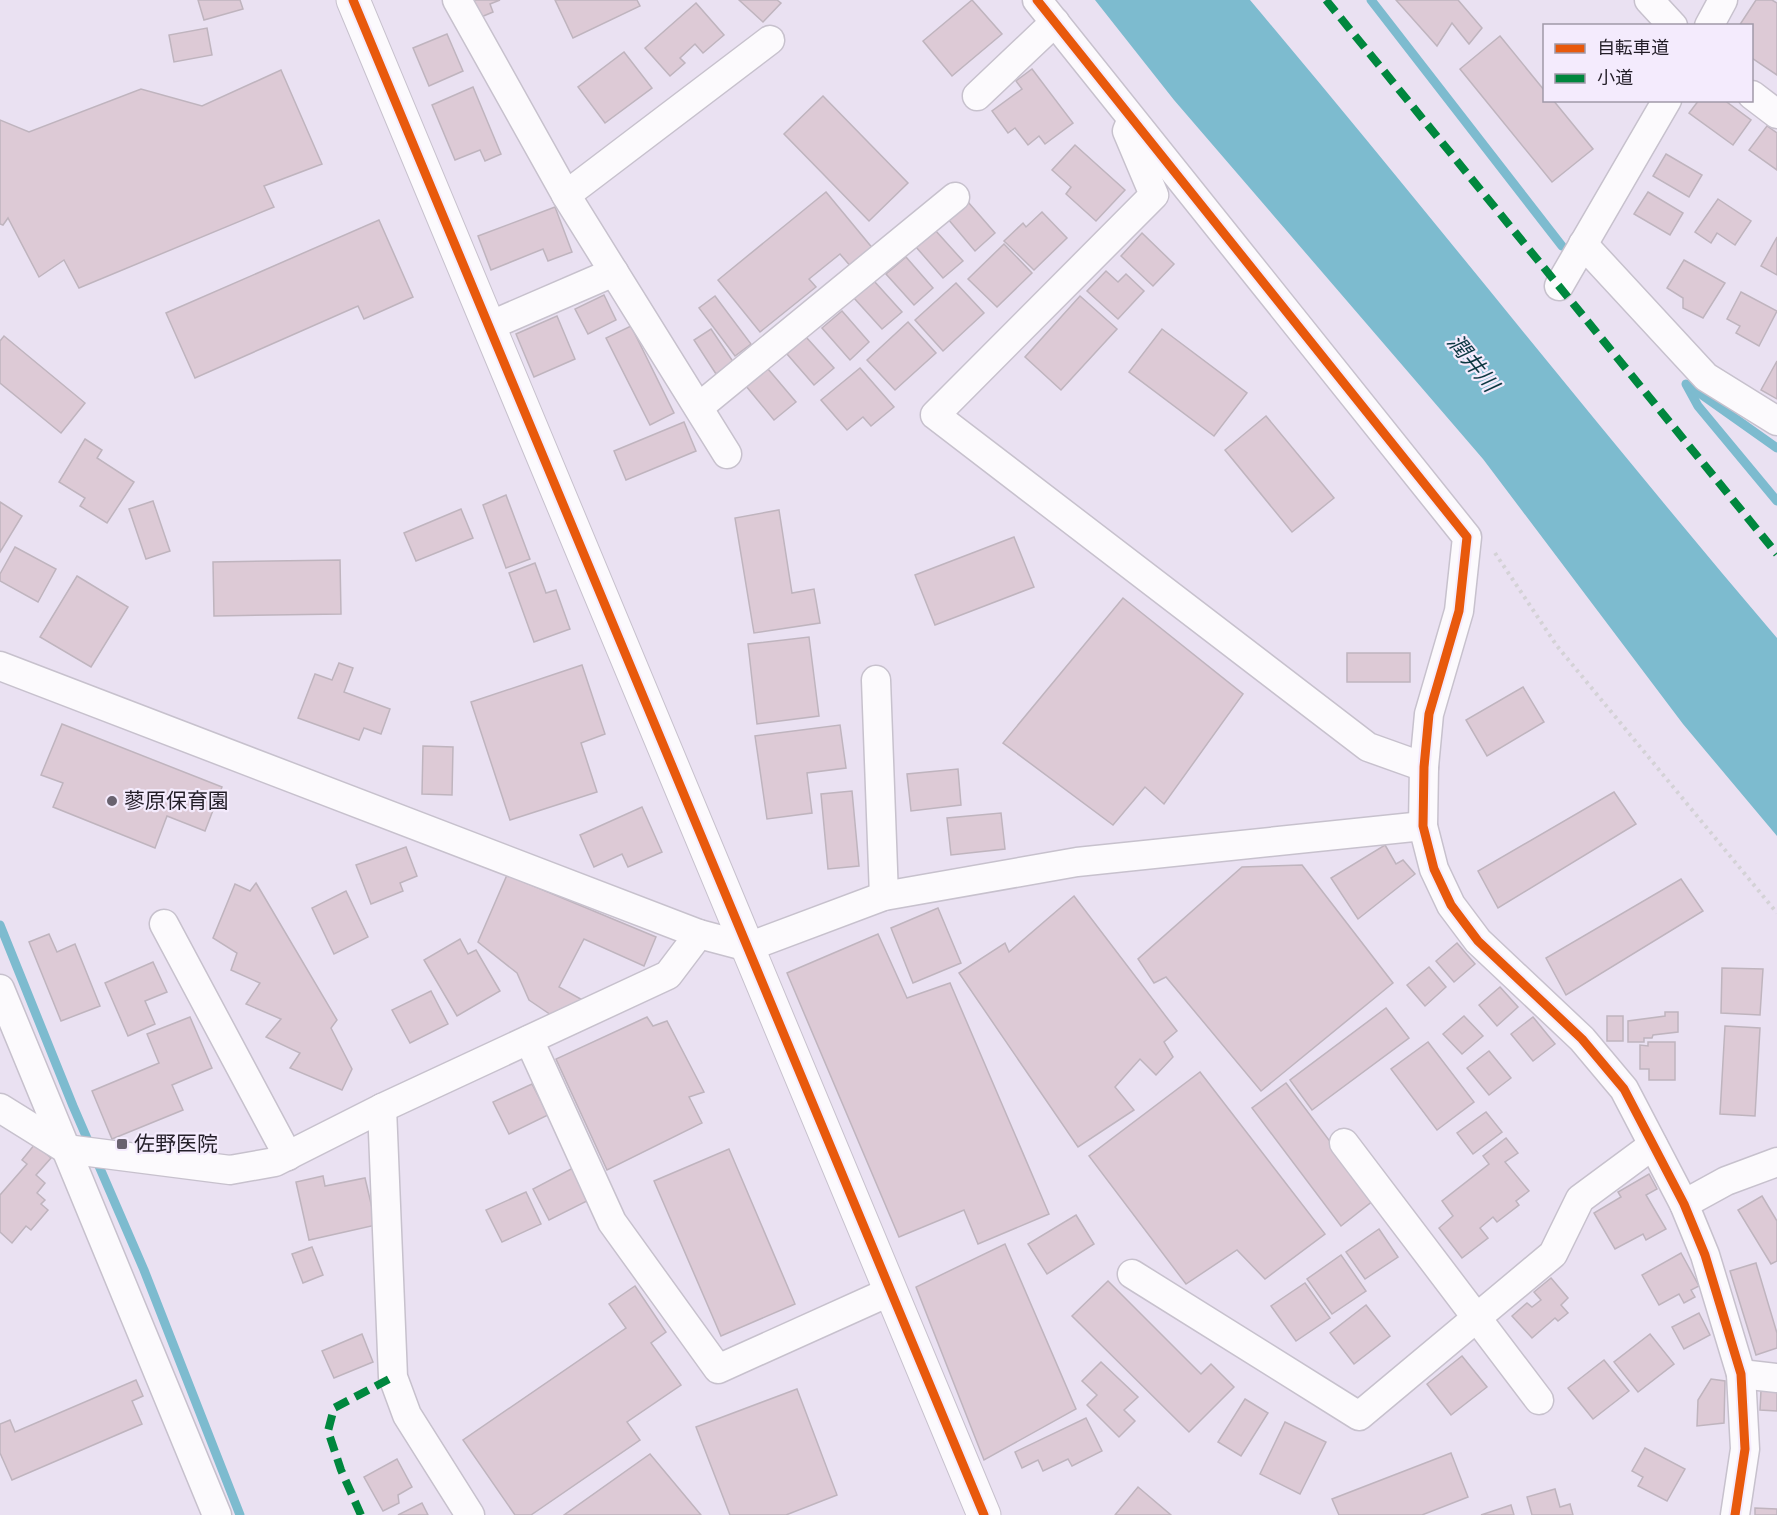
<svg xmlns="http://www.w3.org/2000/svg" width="1777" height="1515" viewBox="0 0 1777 1515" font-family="'Fira Sans','Noto Sans JP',sans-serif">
<rect width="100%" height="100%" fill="#eae1f2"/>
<path fill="#7dbbcf" d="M1095,0H1250C1428,211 1598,428 1777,638V836L1683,724L1483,459L1174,100Z"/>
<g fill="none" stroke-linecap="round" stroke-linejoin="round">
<g stroke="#7dbbcf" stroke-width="9">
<polyline points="1371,0 1562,246"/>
<polyline points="1686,384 1698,406 1777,501"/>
<polyline points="1688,385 1777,448"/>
<polyline points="0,925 73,1106 144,1270 240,1515"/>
</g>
</g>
<g fill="#ddcad6" stroke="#bfb4be" stroke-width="1.5">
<polygon points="198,0 240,0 243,9 204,20"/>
<polygon points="466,0 500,0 490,4 493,12 474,20"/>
<polygon points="555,0 637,0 640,6 573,38"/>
<polygon points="739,0 777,0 781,3 763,22"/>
<polygon points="972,0 1002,34 952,76 923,41"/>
<polygon points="1396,0 1458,0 1482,28 1469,44 1452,23 1437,46"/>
<polygon points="1756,0 1772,0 1777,3 1777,75 1752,58 1752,26 1739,26"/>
<polygon points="696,3 724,35 703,53 695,44 680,58 685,63 670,76 645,48"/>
<polygon points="207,28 212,55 174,62 169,35"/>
<polygon points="447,34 463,71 429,86 413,48"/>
<polygon points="1500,36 1544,90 1544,100 1553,100 1593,149 1552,182 1460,69"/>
<polygon points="624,52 652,88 605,123 578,87"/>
<polygon points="1032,69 1073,123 1045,144 1039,136 1028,145 1015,128 1008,133 992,111 1022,89 1016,81"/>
<polygon points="281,70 322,164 264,186 274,207 79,288 64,260 39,277 8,218 3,225 0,224 0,120 29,132 141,89 202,106"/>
<polygon points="473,87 501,154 485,161 480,150 455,160 432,105"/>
<polygon points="823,96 908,183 869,221 784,134"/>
<polygon points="1699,100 1724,100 1751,120 1733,145 1689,113"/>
<polygon points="1767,126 1777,133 1777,170 1749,150"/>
<polygon points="1075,145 1125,190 1096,221 1066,194 1071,187 1052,170"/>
<polygon points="1666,154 1702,175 1689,197 1653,176"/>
<polygon points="826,192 874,250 852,268 840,254 809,279 816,287 760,332 718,280"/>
<polygon points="1648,192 1683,213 1670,235 1634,214"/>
<polygon points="1718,199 1751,221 1735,245 1717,233 1711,243 1695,232"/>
<polygon points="968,202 995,233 975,251 948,219"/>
<polygon points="555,207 572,252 548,261 543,249 491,270 478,236"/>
<polygon points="1042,212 1067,238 1034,270 1004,241 1023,223 1026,227"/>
<polygon points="379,220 413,297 364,319 358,306 195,378 166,313"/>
<polygon points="935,230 963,261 943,278 916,247"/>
<polygon points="1142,233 1174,264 1153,286 1121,256"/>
<polygon points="1777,237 1777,275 1761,266"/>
<polygon points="1004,244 1032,273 997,307 968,279"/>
<polygon points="906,257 933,288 914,305 886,274"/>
<polygon points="1684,260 1725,283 1703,318 1683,308 1683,298 1667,288"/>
<polygon points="1106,271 1118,282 1126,274 1144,291 1118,319 1087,291"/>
<polygon points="874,281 902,312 882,329 854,298"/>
<polygon points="956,283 984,313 943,351 915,320"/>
<polygon points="1741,292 1777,311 1759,346 1736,333 1740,326 1727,319"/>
<polygon points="604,295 616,320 588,334 575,309"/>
<polygon points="715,296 751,344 735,356 699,308"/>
<polygon points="1080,296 1117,329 1061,390 1025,357"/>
<polygon points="842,311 869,342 850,360 822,328"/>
<polygon points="557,316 575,359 534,377 516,334"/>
<polygon points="908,322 936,353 895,390 867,360"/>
<polygon points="631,326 674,413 650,425 606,338"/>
<polygon points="711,329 734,363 716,374 694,340"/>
<polygon points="1162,329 1247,393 1214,436 1129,372"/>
<polygon points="4,336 85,403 61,433 0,383 0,341"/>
<polygon points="806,337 834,368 814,385 787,354"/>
<polygon points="1777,361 1777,399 1761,390"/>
<polygon points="860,368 894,407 871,426 863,417 847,430 821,400"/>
<polygon points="768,369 796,402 774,420 746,386"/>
<polygon points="1266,416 1334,498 1292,532 1225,450"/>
<polygon points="684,422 696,451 626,480 614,451"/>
<polygon points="85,439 102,450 97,458 134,482 107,523 80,506 85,498 59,482"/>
<polygon points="506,495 530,559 506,568 483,505"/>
<polygon points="153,501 170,551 146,559 129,509"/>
<polygon points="0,502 22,516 0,552"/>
<polygon points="461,509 473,538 416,561 404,533"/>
<polygon points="779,510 792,593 814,589 820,623 754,633 735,518"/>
<polygon points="1014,537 1034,587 935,625 915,575"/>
<polygon points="15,547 56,569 38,602 0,581 0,574"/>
<polygon points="340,560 341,614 214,616 213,562"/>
<polygon points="535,563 546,593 556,590 570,629 534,642 509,573"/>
<polygon points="77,576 128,607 91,667 40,637"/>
<polygon points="1123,598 1243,694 1164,804 1145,787 1113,825 1003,743"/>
<polygon points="809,637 819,716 757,724 748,644"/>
<rect x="1347" y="653" width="63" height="29"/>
<polygon points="339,663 353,668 344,692 390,709 381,734 364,728 359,740 298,718 315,674 332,680"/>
<polygon points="582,665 605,734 581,743 597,792 510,820 471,702"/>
<polygon points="1523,687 1544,722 1487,756 1466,720"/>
<polygon points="62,724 222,787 205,831 167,816 155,848 53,807 63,783 41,775"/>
<polygon points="840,725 846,768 807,773 812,813 767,819 755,736"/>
<polygon points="423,746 453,747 452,795 422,794"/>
<polygon points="958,769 961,805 911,811 907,774"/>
<polygon points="852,791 859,866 828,869 821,794"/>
<polygon points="1614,792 1636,824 1498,908 1478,871"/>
<polygon points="642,807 662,852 628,867 622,854 594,867 580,835"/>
<polygon points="1001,813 1005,849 951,855 947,818"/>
<polygon points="1385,845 1396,864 1403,860 1415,874 1358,919 1331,878"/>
<polygon points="406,847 417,876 400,883 403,891 371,904 356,865"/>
<polygon points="1302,865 1393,983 1261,1091 1166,977 1154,983 1138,959 1242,867"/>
<polygon points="507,875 656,937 644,966 584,939 559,987 586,1002 554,1017 529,1000 517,973 478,942"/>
<polygon points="1681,879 1703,911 1566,995 1546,958"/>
<polygon points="256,883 337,1020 331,1028 352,1069 342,1090 290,1068 300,1053 266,1037 281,1019 246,1004 260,983 231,970 237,953 213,938 235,884 250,891"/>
<polygon points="346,891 368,937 334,954 312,908"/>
<polygon points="1074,896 1177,1031 1164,1042 1173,1057 1156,1075 1140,1059 1115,1087 1134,1110 1078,1147 959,973 1005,943 1009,952"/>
<polygon points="938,908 961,963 913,983 891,928"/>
<polygon points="49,934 57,952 75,944 100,1006 61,1021 29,942"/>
<polygon points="878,934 907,998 950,983 1049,1214 978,1244 964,1210 899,1237 787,973"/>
<polygon points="460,939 468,954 476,950 500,991 457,1016 424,960"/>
<polygon points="1457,943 1475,964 1454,982 1436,961"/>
<polygon points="153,962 167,992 145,1001 155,1024 128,1036 105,983"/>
<polygon points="1429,967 1446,987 1425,1006 1407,985"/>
<polygon points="1722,968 1763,969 1760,1015 1721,1013"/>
<polygon points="1500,987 1518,1007 1497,1026 1479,1005"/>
<polygon points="431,991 448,1024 410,1043 392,1010"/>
<polygon points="1386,1008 1409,1038 1312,1110 1290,1080"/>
<polygon points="1665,1012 1678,1012 1678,1032 1653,1035 1652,1038 1644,1038 1644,1042 1628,1042 1628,1021 1665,1016"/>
<polygon points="1464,1016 1483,1036 1462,1054 1443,1034"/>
<rect x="1607" y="1016" width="16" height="25"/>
<polygon points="190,1017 212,1068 172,1085 183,1110 112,1139 92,1091 159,1063 147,1034"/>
<polygon points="647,1017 653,1026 667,1021 704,1092 689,1097 702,1123 607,1170 556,1059"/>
<polygon points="1533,1017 1555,1044 1533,1061 1511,1034"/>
<polygon points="1725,1026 1760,1028 1755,1116 1720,1114"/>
<polygon points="1428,1042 1474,1102 1437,1130 1391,1069"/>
<polygon points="1648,1042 1675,1042 1675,1080 1649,1080 1649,1069 1640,1069 1640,1045 1648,1046"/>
<polygon points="1489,1051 1511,1078 1489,1095 1467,1068"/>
<polygon points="1200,1072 1325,1234 1265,1279 1237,1250 1186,1284 1089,1156"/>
<polygon points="1286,1083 1374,1200 1341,1226 1252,1108"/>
<polygon points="532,1084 548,1115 509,1134 493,1102"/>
<polygon points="1486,1112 1502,1132 1473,1154 1457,1133"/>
<polygon points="1506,1138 1518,1153 1505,1162 1529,1191 1516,1201 1519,1205 1497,1222 1493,1217 1480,1228 1488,1238 1462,1258 1439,1228 1453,1216 1442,1201 1489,1164 1483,1156"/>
<polygon points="35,1144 51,1158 36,1175 45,1183 37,1193 45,1200 41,1204 48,1210 31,1230 26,1226 12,1243 0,1232 0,1195 27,1164 22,1160"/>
<polygon points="729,1149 795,1304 721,1336 654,1181"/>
<polygon points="573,1168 589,1200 549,1220 533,1189"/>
<polygon points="1649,1174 1657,1189 1646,1195 1666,1229 1646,1240 1643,1234 1615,1249 1594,1213 1621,1197 1618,1192"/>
<polygon points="323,1176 325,1186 365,1178 376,1225 309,1240 296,1182"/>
<polygon points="526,1192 541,1224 502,1242 486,1210"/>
<polygon points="1762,1196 1777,1221 1777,1261 1771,1264 1738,1210"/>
<polygon points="1076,1215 1094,1244 1047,1274 1028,1244"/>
<polygon points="1379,1229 1398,1257 1365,1279 1346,1252"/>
<polygon points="1005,1244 1076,1409 984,1460 916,1287"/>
<polygon points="312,1247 323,1275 303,1283 292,1254"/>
<polygon points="1681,1253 1699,1286 1691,1290 1695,1297 1684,1303 1679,1294 1659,1305 1642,1275"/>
<polygon points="1341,1255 1366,1291 1332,1314 1307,1279"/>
<polygon points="1756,1263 1777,1333 1777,1348 1756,1355 1730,1271"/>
<polygon points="1551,1278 1568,1298 1561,1305 1568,1313 1558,1321 1555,1318 1532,1338 1512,1316 1527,1303 1532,1307 1541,1300 1534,1292"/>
<polygon points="1108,1281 1201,1374 1211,1364 1234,1387 1189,1432 1072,1316"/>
<polygon points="1305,1283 1330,1318 1296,1341 1271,1306"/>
<polygon points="635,1286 666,1332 651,1343 681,1385 627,1422 640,1440 531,1515 515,1515 463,1440 626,1328 609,1304"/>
<polygon points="1366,1305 1390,1336 1354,1364 1330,1333"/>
<polygon points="1699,1313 1710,1335 1684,1349 1672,1327"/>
<polygon points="362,1334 373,1362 334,1378 322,1351"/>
<polygon points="1650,1334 1674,1364 1638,1392 1614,1362"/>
<polygon points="1462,1356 1487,1387 1451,1415 1427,1384"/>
<polygon points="1604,1360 1629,1391 1593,1419 1568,1388"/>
<polygon points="1101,1362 1138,1397 1124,1410 1135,1421 1119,1437 1087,1405 1097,1395 1082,1381"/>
<polygon points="1711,1379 1725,1381 1724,1423 1697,1426 1698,1400"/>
<polygon points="136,1380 143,1396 132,1401 142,1424 12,1480 0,1453 0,1424 10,1420 15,1432"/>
<polygon points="797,1389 837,1495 786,1515 730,1515 696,1427"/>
<polygon points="1761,1390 1777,1391 1777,1411 1760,1410"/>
<polygon points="1245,1399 1268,1413 1241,1456 1218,1442"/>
<polygon points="1086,1418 1102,1451 1072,1466 1068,1459 1043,1471 1038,1460 1022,1468 1015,1452"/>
<polygon points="1285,1422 1326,1442 1300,1494 1260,1474"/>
<polygon points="1645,1448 1685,1469 1667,1501 1638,1486 1643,1477 1632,1471"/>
<polygon points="1451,1453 1468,1497 1422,1515 1339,1515 1332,1499"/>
<polygon points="650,1454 701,1515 564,1515"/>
<polygon points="397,1459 412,1487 398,1495 399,1503 383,1511 364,1477"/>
<polygon points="1138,1487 1171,1515 1115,1515"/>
<polygon points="1555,1489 1560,1507 1570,1504 1573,1515 1532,1515 1527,1497"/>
<polygon points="422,1503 428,1515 398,1515"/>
<polygon points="1511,1505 1514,1515 1481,1515"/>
<polygon points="1755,1508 1777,1509 1777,1515 1755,1515"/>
</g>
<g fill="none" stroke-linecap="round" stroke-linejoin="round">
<defs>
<g id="street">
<polyline points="457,0 566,195 727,454"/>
<polyline points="1037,0 1467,537 1459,611 1429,714 1424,767 1423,826 1434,869 1451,905 1478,941 1582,1039 1624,1089 1684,1204 1705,1255 1741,1374 1745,1449 1735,1515"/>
<polyline points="1649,0 1673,26"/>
<polyline points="1709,26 1723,0"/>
<polyline points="1752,95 1777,114"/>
<polyline points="977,96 1055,22"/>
<polyline points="1129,126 1127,131 1154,195 935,415 1368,747 1424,767"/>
<polyline points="566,195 770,40"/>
<polyline points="1583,244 1706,377 1777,421"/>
<polyline points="1559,286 1667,100"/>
<polyline points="489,326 614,272"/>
<polyline points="699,407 955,197"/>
<polyline points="0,666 699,934 748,947 884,896 1077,862 1423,826"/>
<polyline points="876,680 884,896"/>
<polyline points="164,924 288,1156"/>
<polyline points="0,989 217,1515"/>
<polyline points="529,1040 612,1222 718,1369 891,1291"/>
<polyline points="0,1108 66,1149 230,1170 275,1162 382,1108 668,975 699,934"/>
<polyline points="382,1108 393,1377 407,1415 470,1515"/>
<polyline points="1344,1143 1539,1400"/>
<polyline points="1684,1204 1726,1181 1777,1162"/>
<polyline points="1132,1274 1359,1416 1553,1254 1580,1199 1653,1145"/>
<polyline points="1741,1374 1777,1378"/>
</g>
<polyline id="secondary" points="353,0 984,1515"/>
</defs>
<use href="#street" stroke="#c7c1cd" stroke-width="31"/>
<use href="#secondary" stroke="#c7c1cd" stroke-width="35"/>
<polyline stroke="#d4d2d6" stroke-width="4" stroke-dasharray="3 4.5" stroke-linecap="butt" points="1495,553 1557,646 1777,913"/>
<use href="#street" stroke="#fcfafd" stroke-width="28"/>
<use href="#secondary" stroke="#fcfafd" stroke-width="33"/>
<g stroke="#00873e" stroke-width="8" stroke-dasharray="15 8" stroke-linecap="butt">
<polyline points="1326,0 1777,554"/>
<polyline points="361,1515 341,1470 328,1431 334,1408 393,1377"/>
</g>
<defs>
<g id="cycleway">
<polyline points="353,0 984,1515"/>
<polyline points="1037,0 1467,537 1459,611 1429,714 1424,767 1423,826 1434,869 1451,905 1478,941 1582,1039 1624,1089 1684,1204 1705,1255 1741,1374 1745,1449 1735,1515"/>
</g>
</defs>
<use href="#cycleway" stroke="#f4ebfd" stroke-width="13"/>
<use href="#cycleway" stroke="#e8590c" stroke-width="9"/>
</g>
<g fill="#69626f" stroke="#f4ebfd" stroke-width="2">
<circle cx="112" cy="801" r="6"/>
<rect x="116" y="1138" width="12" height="12" rx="3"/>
</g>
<g text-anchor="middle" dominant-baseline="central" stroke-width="4.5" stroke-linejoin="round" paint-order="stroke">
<g font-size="21" fill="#231e28" stroke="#f4ebfd" text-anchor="start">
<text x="124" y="801">蓼原保育園</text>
<text x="134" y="1144">佐野医院</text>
</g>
<g font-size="22" font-style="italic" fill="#0b3741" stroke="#f4ebfd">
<text transform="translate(1473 363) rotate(51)">潤井川</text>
</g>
</g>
<rect x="1543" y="24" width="210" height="78" fill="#f4ebfd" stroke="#a099a8" stroke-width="1.5"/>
<rect x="1555" y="44" width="30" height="9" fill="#e8590c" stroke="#a099a8" stroke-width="1.5"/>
<text x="1597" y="54" font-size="18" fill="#231e28">自転車道</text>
<rect x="1555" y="74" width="30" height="9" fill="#00873e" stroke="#a099a8" stroke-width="1.5"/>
<text x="1597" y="84" font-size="18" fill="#231e28">小道</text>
</svg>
